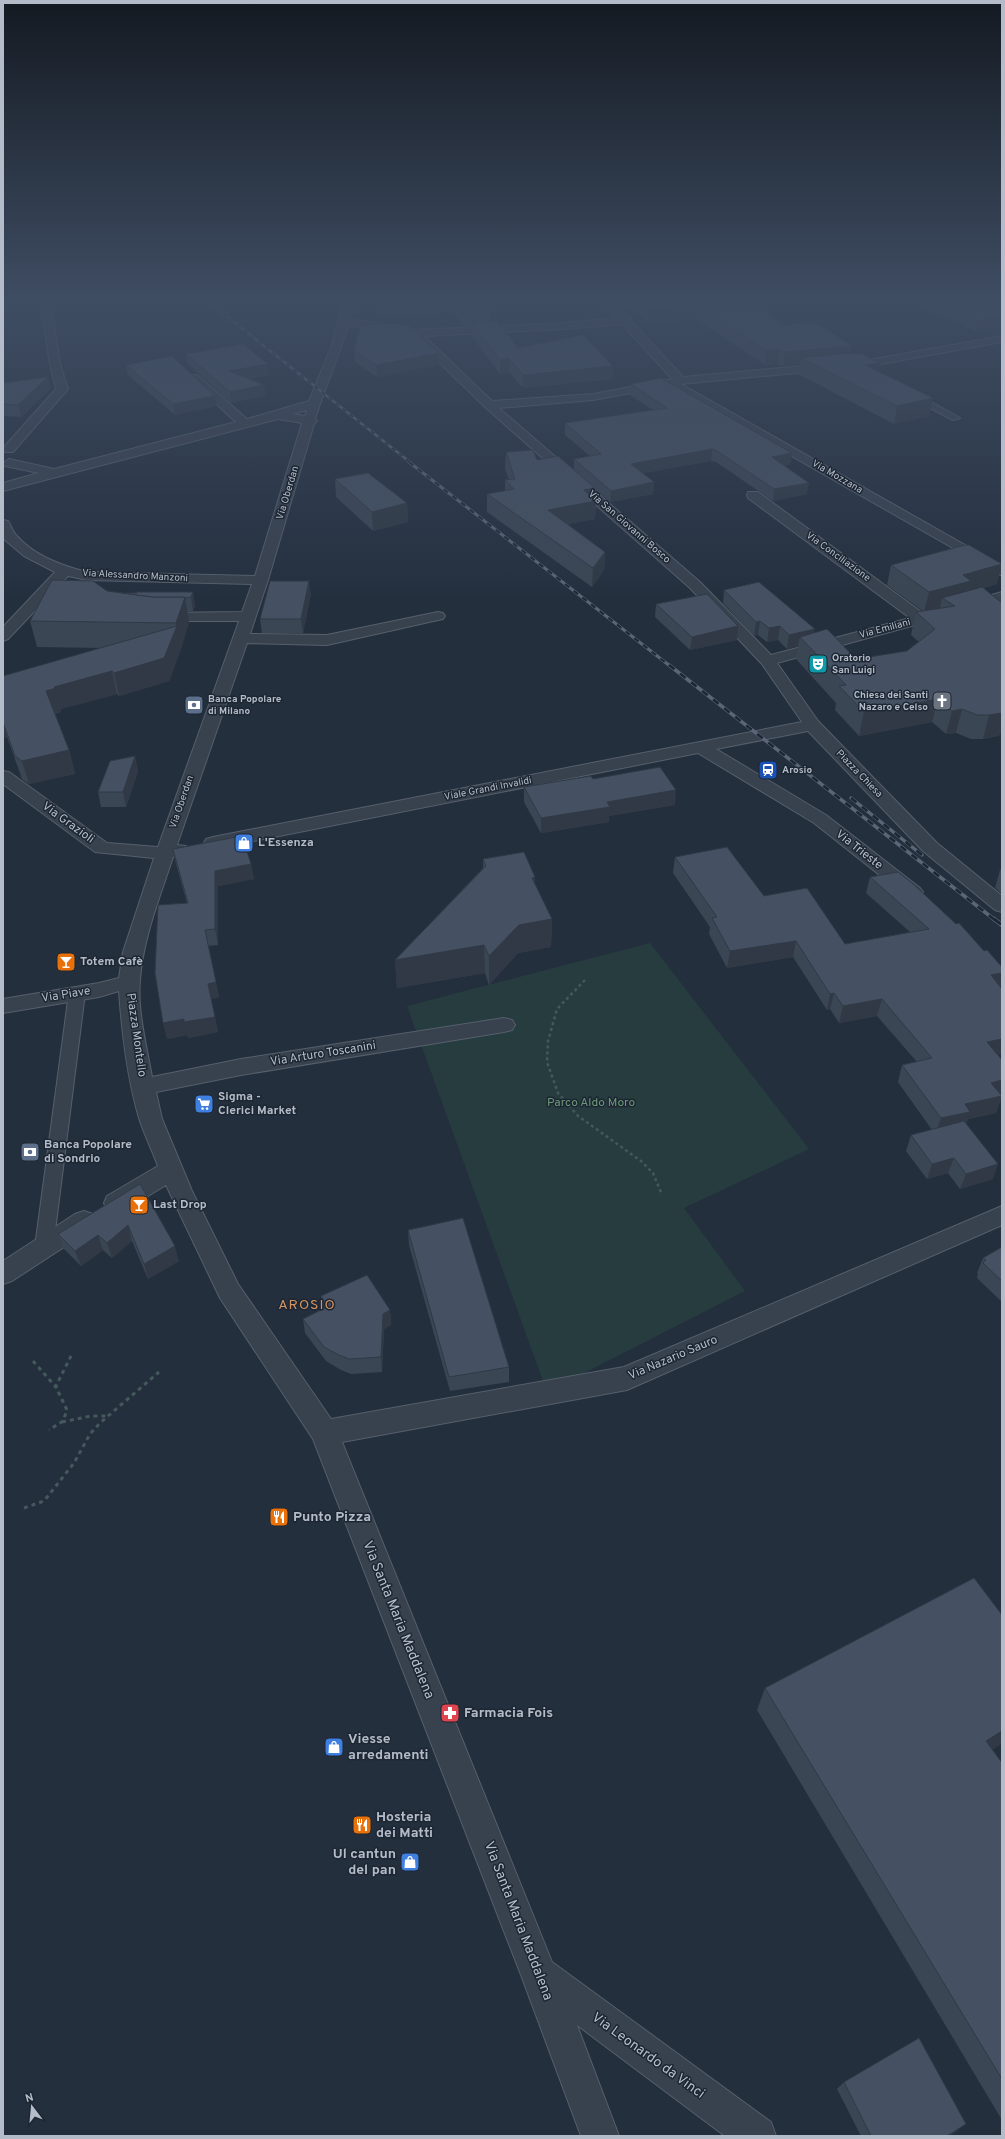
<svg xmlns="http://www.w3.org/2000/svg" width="1005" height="2139" viewBox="0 0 1005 2139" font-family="Overpass,sans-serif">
<rect width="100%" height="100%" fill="#242f3e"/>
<polygon fill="#263c3f" points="650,943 809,1149 684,1208 745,1291 547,1392 407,1006"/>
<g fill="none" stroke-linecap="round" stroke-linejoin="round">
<defs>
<g id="service">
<polygon points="909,393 915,393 960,418 953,420 909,397"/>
<polygon points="77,988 82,989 85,993 53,1247 50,1252 44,1254 38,1252 35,1247 69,993 72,989"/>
</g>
<g id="minor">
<path d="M344,302H354L349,319L415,330L564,323L617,318L603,302H613L627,317L631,318V321L683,377L869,360L1002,336V342L869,366L681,384L1002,566V576L669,386L593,400L499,408L700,582L771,655L910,618L748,498L747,495L748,492H758L924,614L1002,592V601L777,663L818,721L937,843L1002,896V912L995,910L923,851L808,731L716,749L826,815L920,888L923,892L920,896L913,898L906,896L814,823L698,753L213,849L206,847L204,843L206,839L213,837L802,722L762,664L690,588L485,407L412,336L348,325C339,357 325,387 315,419L317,421L314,424L268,580L250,634L327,635L438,612L443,613L445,616L443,619L438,620L327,645L247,643L177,845L186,846L188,850L186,854L173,857C160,897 143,938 140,980C137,1010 147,1048 152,1077L241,1059L504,1018L512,1020L515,1025L512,1030L504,1032L241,1075L156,1092L162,1119L192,1191L238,1284L331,1419L624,1367L1002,1206V1225L636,1386L627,1390L342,1442L552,1962L771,2122L776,2136H725L577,2025L619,2136H581L521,1975L313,1439L220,1298L166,1185L125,1210L116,1212L107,1210L104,1203L107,1196L158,1166C152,1150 144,1134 139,1118C127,1077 122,1034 119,991L99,997L3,1013V999L99,983L119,978L123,952L154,858L95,852L3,784V771L9,772L107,843L158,847L239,621H158L153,620L151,617L153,614L158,613L242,612L252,584L87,580L68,576L8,639L3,641V627L55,572L24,556L5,540L3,537V520L8,521C11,525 12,531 16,535C33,555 62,566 87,572L255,576L302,423L278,419L3,491V483L39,473L5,466L3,463L9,459L54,469L236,422L189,379L187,377L189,375H197L247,419L309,401L331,348ZM622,324L672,379L593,394L492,401L424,336L564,329ZM307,410L305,416L293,414Z"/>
<polygon points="46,304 51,307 60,364 68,389 13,452 5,452 3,449 5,446 56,389 50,364 41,307"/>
<polygon points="84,1211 93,1214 96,1221 93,1228 12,1281 3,1284 3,1261 75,1214"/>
</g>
</defs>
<use href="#service" stroke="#565f6c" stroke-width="2"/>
<use href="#minor" stroke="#565f6c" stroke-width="2"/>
<polyline stroke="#44595c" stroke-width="2.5" stroke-dasharray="3 3" stroke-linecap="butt" points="585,980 557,1009 548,1041 547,1062 558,1093 578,1116 641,1161 653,1173 662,1195"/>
<g stroke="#44595c" stroke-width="3" stroke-dasharray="4 4" stroke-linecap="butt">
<polyline points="33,1361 56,1387 67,1410 63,1421 49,1430"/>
<polyline points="55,1388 72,1354"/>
<polyline points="62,1422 91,1416 108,1416"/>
<polyline points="24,1508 44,1501 74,1463 90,1434 100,1423 159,1372"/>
</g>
<use href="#service" fill="#38414e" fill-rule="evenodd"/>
<use href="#minor" fill="#38414e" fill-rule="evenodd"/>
<defs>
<polyline id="rail-far3" points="209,302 411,463"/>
<polyline id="rail-far2" points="409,462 670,666"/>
<g id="rail-far1">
<polyline points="669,665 995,920"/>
<polyline points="851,798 922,855"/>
</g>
<polyline id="rail" points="994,919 1002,925"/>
</defs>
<use href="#rail-far3" stroke="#5a6575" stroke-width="2.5"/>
<use href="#rail-far2" stroke="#5a6575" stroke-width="3"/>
<use href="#rail-far1" stroke="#5a6575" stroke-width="3.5"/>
<use href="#rail" stroke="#5a6575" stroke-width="4.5"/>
<use href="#rail-far3" stroke="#1d2633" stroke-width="1.5" stroke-dasharray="4.5" stroke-linecap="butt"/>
<use href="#rail-far2" stroke="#1d2633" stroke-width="2" stroke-dasharray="5.5" stroke-linecap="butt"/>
<use href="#rail-far1" stroke="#1d2633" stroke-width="2.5" stroke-dasharray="7" stroke-linecap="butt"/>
<use href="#rail" stroke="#1d2633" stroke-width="3" stroke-dasharray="9" stroke-linecap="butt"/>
</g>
<g fill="#3b4654">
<polygon points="372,302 539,302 487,306 490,311 490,321 518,348 613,366 612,379 523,388 509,372 500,374 471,335 471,326 464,326 453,311 384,318"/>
<polygon points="617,302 750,302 784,325 851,353 878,372 929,416 894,424 798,374 800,365 783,366 778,364 765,365 695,319 648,323 633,307 624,308"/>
<polygon points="924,302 1002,302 1002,326 975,331 923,308"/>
<polygon points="354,350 439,365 377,377 355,362"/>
<polygon points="186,354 269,375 247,379 264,385 265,396 231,403 188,364"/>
<polygon points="126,365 215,396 217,406 175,415 128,375"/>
<polygon points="48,377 51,388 21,417 3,416 3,383"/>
<polygon points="631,384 792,453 790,464 784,466 807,494 773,501 716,462 711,461 643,473 654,482 653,494 610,502 595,489 595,500 596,501 595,519 567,524 605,552 604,570 592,587 487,512 487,494 505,491 505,480 509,480 505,469 506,452 574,469 574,459 590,456 565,435 565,423 653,410 630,395"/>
<polygon points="335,479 407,503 408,522 373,531 336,497"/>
<polygon points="891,565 997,584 983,588 1002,603 1002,733 998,736 983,739 971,739 956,733 946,734 932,722 859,736 835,710 836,703 796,659 798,646 787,649 778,640 767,642 758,635 754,636 723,603 724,590 814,633 856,659 907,651 919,642 911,635 916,612 923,611 887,585"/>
<polygon points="107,591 122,593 135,593 135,592 193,592 195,606 193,611 187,611 189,622 181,649 169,681 119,696 117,694 61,709 61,712 55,714 69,750 75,774 29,784 22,779 7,737 3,739 3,676 102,648 37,647 30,621"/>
<polygon points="311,594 303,633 262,633 260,619"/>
<polygon points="656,604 737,640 690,650 655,617"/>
<polygon points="135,756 138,771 126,807 101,807 98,792"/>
<polygon points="593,779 675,805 609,816 609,822 541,833 524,802 524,787"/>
<polygon points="173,849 251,864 254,879 218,886 218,945 208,946 219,997 211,999 218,1032 188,1038 187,1035 167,1039 187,903 176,864"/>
<polygon points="675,857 764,896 845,944 910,932 866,893 870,877 984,951 1002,967 1002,982 1000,987 1002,989 1002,1054 998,1055 1002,1060 1002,1094 1000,1095 1002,1096 996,1113 968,1119 966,1123 993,1179 960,1189 948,1173 927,1179 906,1151 911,1135 932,1130 898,1082 902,1065 917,1062 877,1016 839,1023 830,1009 827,1010 793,957 727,968 709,934 710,927 673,873"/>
<polygon points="483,859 535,877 535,884 552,919 551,947 518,953 489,985 485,973 397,988 395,960 483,868"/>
<polygon points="1002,869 1002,894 995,888 1000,870"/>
<polygon points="140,1184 179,1261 148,1279 132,1241 112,1258 103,1250 81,1266 64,1249 58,1234"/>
<polygon points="408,1230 509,1367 509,1382 450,1391 409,1245"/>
<polygon points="1002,1247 1002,1302 977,1278 978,1274 977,1273 983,1258"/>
<polygon points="321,1296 390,1310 391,1325 384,1329 382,1372 351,1374 341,1370 326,1361 305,1333 303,1319 323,1309"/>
<polygon points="765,1688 993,1750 1002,1763 1002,2120 757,1710"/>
<polygon points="844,2082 958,2130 949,2136 861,2136 837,2089"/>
</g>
<g fill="#303945">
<polygon points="405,302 453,302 453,311 384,318 383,304"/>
<polygon points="477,302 539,302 477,307"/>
<polygon points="624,302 633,302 633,307 624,308"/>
<polygon points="696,305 695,319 648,323 649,309"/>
<polygon points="1002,316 1002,326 975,331 978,320"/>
<polygon points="852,346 850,360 801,358 800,365 783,366 785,352"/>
<polygon points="780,349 778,364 765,365 767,351"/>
<polygon points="439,353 439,365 377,377 376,365"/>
<polygon points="509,358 509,372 500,374 500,360"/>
<polygon points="880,363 877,380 865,365"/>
<polygon points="268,364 269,375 230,382 229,371"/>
<polygon points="613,366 612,379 523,388 523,375"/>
<polygon points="48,377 51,388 21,417 18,405"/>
<polygon points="264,385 265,396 231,403 230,392"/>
<polygon points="215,396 217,406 175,415 173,404"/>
<polygon points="933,398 929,416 894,424 897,406"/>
<polygon points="712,449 711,461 630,476 631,464"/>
<polygon points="792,453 790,464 770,469 772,457"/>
<polygon points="654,482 653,494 610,502 611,491"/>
<polygon points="809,483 807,494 773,501 774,489"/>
<polygon points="595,488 595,501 596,501 595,519 548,528 548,510 584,490"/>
<polygon points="407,503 408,522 373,531 372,512"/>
<polygon points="605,552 604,570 592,587 593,568"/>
<polygon points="1002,564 997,584 942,598 940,608 924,612 929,592 963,575"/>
<polygon points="309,581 311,594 303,633 301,619"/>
<polygon points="193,592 195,606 193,611 191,597"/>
<polygon points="185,597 189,622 181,649 169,681 119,696 114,673 177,627 176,623"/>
<polygon points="760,621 758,635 754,636 756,622"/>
<polygon points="738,626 737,640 690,650 692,637"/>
<polygon points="780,626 778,640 767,642 769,628"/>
<polygon points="815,629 812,642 800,637 798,646 787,649 789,635"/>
<polygon points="112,671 117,694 61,709 61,712 52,714 46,691 54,687"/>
<polygon points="938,699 932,722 859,736 864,712"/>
<polygon points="962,709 956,733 946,734 952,711"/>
<polygon points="1002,713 1002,733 998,736 983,739 989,715"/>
<polygon points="3,723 7,737 3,739"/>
<polygon points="69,750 75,774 29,784 22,761"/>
<polygon points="135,756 138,771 126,807 123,792"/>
<polygon points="676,790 675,805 609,816 609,822 541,833 541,818 607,802"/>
<polygon points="251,864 254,879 218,886 218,945 215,929 215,871"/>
<polygon points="535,877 535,906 532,878"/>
<polygon points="552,919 551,947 518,953 489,985 489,956 519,925"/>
<polygon points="796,941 793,957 727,968 730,951"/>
<polygon points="484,945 485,973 397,988 395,960"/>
<polygon points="1002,973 1002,982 1000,988 991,975"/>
<polygon points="216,982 219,997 211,999 208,984"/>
<polygon points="834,993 830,1009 827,1010 830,994"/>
<polygon points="882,999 877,1016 839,1023 843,1006"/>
<polygon points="215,1017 218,1032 188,1038 187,1035 167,1039 163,1023 184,1019"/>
<polygon points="1002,1039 1002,1054 981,1058 987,1042"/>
<polygon points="1002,1080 1002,1094 986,1099 991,1083"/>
<polygon points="1002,1096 996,1113 968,1119 965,1128 935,1135 941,1118 965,1104"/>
<polygon points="954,1158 948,1173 927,1179 932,1164"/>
<polygon points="998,1164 993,1179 960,1189 966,1174"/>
<polygon points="128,1225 132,1241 112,1258 107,1243"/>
<polygon points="98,1235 103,1250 81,1266 75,1251"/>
<polygon points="175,1246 179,1261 148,1279 144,1264"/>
<polygon points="390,1310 391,1325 384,1329 382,1372 381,1357 383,1314"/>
<polygon points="1002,1731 1002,1744 972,1762 986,1741"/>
<polygon points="966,2124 949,2136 947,2136"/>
</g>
<g fill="#455162" stroke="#303945">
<polygon points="382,302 405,302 383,304"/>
<polygon points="456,302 483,302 490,311 464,312"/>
<polygon points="642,302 750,302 784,325 810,322 818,324 852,346 785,352 780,349 767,351 696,305 649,309"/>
<polygon points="936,302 1002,302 1002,316 978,320"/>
<polygon points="497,321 518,348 583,335 613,366 523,375 509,358 500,360 471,322"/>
<polygon points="361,324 399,324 409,326 439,353 376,365 354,350"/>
<polygon points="243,344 268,364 229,371 264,385 230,392 186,354"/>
<polygon points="849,353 862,354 880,363 865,365 933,398 897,406 801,358"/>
<polygon points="172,356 215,396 173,404 126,365"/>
<polygon points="48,377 18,405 3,404 3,383"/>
<polygon points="661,378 792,453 772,457 809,483 774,489 717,451 712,449 631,464 654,482 611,491 574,459 601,454 565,423 667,408 631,384"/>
<polygon points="533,450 537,460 558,456 595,488 584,490 596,501 548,510 605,552 593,568 487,494 514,489 505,480 515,479 506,452"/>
<polygon points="368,473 407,503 372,512 335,479"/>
<polygon points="965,545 969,545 1002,564 963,575 971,581 929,592 891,565"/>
<polygon points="52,580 93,581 107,591 153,597 185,597 176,623 30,621"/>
<polygon points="270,581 309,581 301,619 260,619"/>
<polygon points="759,582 815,629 789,635 780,626 769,628 760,621 756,622 724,590"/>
<polygon points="982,587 1002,603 1002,713 989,715 977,715 962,709 952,711 938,699 864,712 839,686 846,685 800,637 827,629 856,659 907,651 935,629 916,612 955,606 942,598"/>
<polygon points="135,592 193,592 191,597 185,598 185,597 153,597 122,593 137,593"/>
<polygon points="707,594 738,626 692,637 656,604"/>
<polygon points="177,626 164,658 114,673 112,671 54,687 56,688 46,691 69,750 22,761 15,756 3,722 3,676"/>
<polygon points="135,756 123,792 98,792 110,761"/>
<polygon points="660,767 676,790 607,802 610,807 541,818 524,787 591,776 593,779"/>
<polygon points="242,836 251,864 215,871 215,929 205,930 216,982 208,984 215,1017 184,1022 184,1019 163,1023 155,973 158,905 188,903 173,849"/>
<polygon points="727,847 764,896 807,888 845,944 929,929 870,877 898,872 911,882 956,924 959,923 984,951 987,950 994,958 1002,967 1002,973 991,975 1002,989 1002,1039 987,1042 1002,1060 1002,1080 991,1083 1002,1096 965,1104 970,1112 941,1118 902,1065 932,1058 882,999 843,1006 834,993 830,994 796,941 730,951 712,918 717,917 675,857"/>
<polygon points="524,852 535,877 532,878 552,919 519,925 489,956 484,945 395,960 486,866 483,859"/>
<polygon points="964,1121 998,1164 966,1174 954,1158 932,1164 911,1135"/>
<polygon points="140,1184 175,1246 144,1264 128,1225 107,1243 98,1235 75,1251 58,1234"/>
<polygon points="463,1218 509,1367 449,1377 408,1230"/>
<polygon points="1002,1247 1002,1281 983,1263 986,1260 983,1258"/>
<polygon points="367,1275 390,1310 383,1314 381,1357 349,1359 339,1355 324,1347 303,1319 327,1307 321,1296"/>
<polygon points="974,1578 1002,1615 1002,1731 986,1741 1002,1763 1002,2079 765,1688"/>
<polygon points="919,2038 966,2124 947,2136 871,2136 844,2082"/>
</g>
<linearGradient id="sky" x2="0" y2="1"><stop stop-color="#141a22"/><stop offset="0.5" stop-color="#3f4d63"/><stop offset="1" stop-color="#3f4d63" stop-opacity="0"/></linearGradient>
<rect width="1005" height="601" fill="url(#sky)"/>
<defs>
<symbol id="theatre-square" viewBox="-11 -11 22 22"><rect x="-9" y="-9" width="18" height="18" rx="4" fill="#0f9aa8" stroke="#1d2633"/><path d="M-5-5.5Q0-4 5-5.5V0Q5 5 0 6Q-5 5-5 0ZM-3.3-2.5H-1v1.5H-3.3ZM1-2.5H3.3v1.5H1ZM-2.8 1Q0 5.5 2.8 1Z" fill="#fff"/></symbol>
<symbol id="church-square" viewBox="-11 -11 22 22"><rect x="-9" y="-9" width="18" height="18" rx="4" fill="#6b7280" stroke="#1d2633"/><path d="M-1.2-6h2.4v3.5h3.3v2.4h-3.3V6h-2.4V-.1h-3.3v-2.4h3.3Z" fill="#fff"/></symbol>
<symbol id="bank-square" viewBox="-11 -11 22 22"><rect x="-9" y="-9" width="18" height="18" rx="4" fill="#5c6f8a" stroke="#1d2633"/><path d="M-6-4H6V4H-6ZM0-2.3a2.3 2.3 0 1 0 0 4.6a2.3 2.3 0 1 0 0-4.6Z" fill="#fff"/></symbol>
<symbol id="station-square" viewBox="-11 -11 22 22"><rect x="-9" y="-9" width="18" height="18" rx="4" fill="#1a4fb4" stroke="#1d2633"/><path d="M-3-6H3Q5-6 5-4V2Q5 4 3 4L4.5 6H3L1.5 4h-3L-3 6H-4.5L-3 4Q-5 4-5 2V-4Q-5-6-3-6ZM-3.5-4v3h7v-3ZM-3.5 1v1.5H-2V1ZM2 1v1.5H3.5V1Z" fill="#fff"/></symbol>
<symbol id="shop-square" viewBox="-11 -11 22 22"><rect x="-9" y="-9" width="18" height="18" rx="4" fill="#3f7fe0" stroke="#1d2633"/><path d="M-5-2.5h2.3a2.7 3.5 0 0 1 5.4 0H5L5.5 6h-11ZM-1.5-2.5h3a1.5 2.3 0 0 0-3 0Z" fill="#fff"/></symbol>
<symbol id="bar-square" viewBox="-11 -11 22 22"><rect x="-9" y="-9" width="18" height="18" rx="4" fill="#e8710a" stroke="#1d2633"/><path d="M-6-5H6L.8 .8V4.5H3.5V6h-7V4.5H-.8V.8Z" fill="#fff"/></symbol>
<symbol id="supermarket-square" viewBox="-11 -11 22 22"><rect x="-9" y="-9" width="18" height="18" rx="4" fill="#3f7fe0" stroke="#1d2633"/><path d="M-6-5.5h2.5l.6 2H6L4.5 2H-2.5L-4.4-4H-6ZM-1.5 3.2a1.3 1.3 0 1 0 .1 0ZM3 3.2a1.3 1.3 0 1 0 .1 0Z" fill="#fff"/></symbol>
<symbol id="restaurant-square" viewBox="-11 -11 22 22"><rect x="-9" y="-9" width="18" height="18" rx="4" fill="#e8710a" stroke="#1d2633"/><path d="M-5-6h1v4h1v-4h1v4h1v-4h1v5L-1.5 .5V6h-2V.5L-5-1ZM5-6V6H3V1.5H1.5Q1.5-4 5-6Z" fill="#fff"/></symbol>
<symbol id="pharmacy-square" viewBox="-11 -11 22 22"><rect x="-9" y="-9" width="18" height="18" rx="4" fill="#e0444e" stroke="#1d2633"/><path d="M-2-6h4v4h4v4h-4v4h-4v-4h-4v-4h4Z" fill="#fff"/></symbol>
</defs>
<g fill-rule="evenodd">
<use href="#theatre-square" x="807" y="653" width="22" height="22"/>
<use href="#church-square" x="931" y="690" width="22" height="22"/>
<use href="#bank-square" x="183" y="694" width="22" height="22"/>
<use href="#station-square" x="757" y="759" width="22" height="22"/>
<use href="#shop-square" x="233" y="832" width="22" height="22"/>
<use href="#bar-square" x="55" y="951" width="22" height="22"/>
<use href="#supermarket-square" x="193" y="1093" width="22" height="22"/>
<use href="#bank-square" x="19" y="1141" width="22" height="22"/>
<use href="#bar-square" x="128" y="1194" width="22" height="22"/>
<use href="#restaurant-square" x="268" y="1506" width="22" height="22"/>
<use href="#pharmacy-square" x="439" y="1702" width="22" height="22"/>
<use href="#shop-square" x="323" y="1736" width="22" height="22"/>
<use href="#restaurant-square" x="351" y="1814" width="22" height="22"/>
<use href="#shop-square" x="399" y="1851" width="22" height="22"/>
</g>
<g text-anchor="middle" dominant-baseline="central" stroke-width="3" stroke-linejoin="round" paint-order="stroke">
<g font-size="10" fill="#b4bcc9" stroke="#1d2633">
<text transform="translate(837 477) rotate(30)">Via Mozzana</text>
<text transform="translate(288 493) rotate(-73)">Via Oberdan</text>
<text transform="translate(629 527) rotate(41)">Via San Giovanni Bosco</text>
<text transform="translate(838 557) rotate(36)">Via Conciliazione</text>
<text transform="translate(135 576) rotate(3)">Via Alessandro Manzoni</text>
<text transform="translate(885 629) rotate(-15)">Via Emiliani</text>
<text transform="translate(859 774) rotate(46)">Piazza Chiesa</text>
<text transform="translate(488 789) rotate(-11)">Viale Grandi Invalidi</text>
<text transform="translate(182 802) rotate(-71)">Via Oberdan</text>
</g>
<g font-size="10" font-weight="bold" fill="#b4bcc9" stroke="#1d2633" text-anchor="start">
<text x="832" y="658">Oratorio<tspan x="832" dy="12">San Luigi</tspan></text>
<text x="928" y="695" text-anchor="end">Chiesa dei Santi<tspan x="928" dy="12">Nazaro e Celso</tspan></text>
<text x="208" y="699">Banca Popolare<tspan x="208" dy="12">di Milano</tspan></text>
<text x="782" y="770">Arosio</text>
</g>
<g font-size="12" fill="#b4bcc9" stroke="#1d2633">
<text transform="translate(68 823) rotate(36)">Via Grazioli</text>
<text transform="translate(859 850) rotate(38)">Via Trieste</text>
<text transform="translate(66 995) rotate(-9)">Via Piave</text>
<text transform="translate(136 1035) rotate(82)">Piazza Montello</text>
<text transform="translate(323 1054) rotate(-9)">Via Arturo Toscanini</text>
<text transform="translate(673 1358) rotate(-23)">Via Nazario Sauro</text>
</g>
<g font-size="12" font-weight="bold" fill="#b4bcc9" stroke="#1d2633" text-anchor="start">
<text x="258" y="843">L'Essenza</text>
<text x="80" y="962">Totem Cafè</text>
<text x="218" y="1097">Sigma -<tspan x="218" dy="14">Clerici Market</tspan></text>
<text x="44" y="1145">Banca Popolare<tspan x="44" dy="14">di Sondrio</tspan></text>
<text x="153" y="1205">Last Drop</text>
</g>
<g font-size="12" fill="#6b9a76" stroke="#1d2633">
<text x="591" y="1103">Parco Aldo Moro</text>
</g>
<g font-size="14" letter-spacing="1" fill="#d59563" stroke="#1d2633">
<text x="307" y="1305">AROSIO</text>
</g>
<g font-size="14" font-weight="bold" fill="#b4bcc9" stroke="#1d2633" text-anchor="start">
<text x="293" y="1517">Punto Pizza</text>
<text x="464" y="1713">Farmacia Fois</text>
<text x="348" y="1739">Viesse<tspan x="348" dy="16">arredamenti</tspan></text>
<text x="376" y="1817">Hosteria<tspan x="376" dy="16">dei Matti</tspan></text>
<text x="396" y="1854" text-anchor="end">Ul cantun<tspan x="396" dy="16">del pan</tspan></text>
</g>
<g font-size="14" fill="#b4bcc9" stroke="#1d2633">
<text transform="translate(398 1620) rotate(68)">Via Santa Maria Maddalena</text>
<text transform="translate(518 1921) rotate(69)">Via Santa Maria Maddalena</text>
<text transform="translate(648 2056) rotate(36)">Via Leonardo da Vinci</text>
</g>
</g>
<rect width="1005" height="2139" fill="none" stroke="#b4bcc9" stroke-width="8"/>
<g transform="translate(32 2107) rotate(344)" stroke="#1d2633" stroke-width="3" paint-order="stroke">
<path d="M0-3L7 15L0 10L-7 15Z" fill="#b4bcc9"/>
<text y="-6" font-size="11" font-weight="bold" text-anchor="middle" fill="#b4bcc9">N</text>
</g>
</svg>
